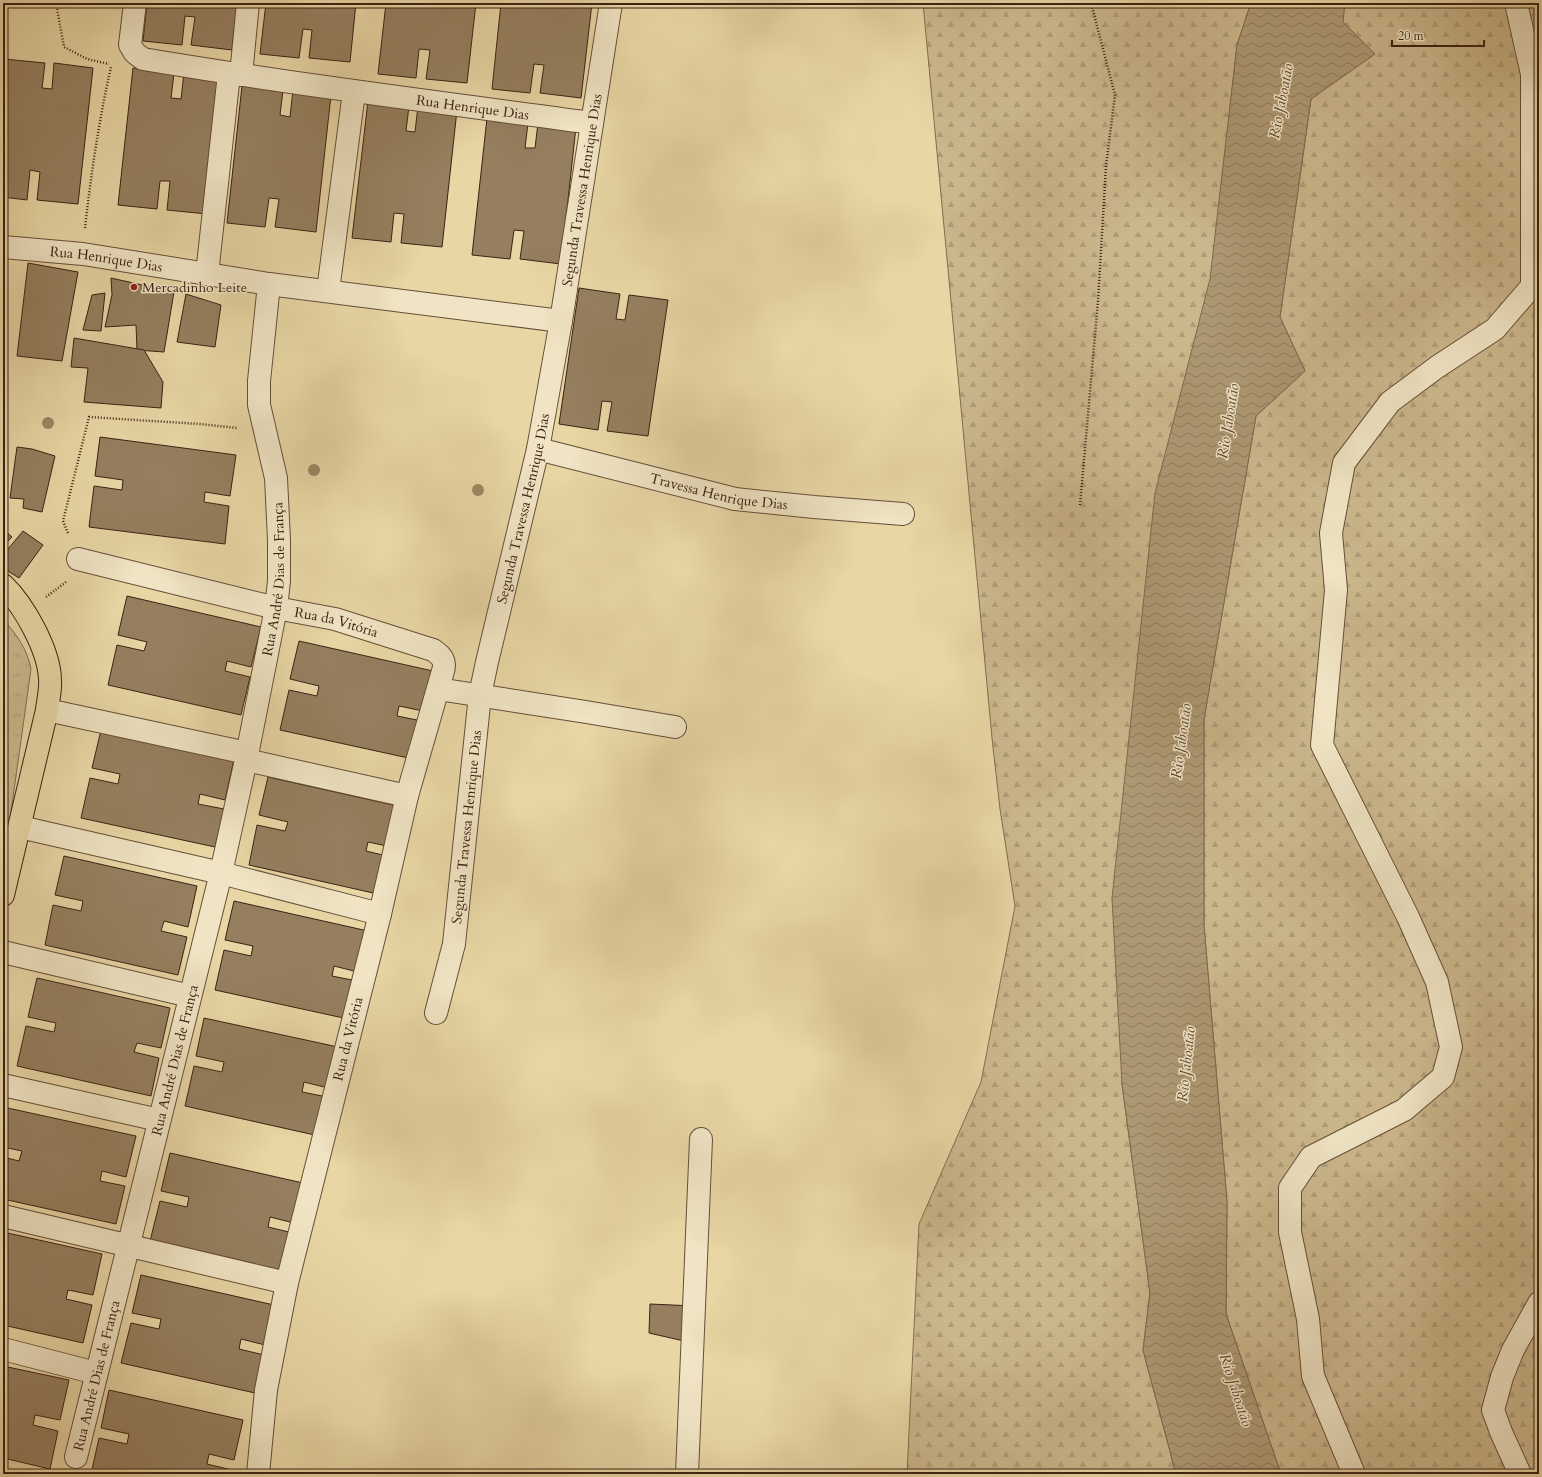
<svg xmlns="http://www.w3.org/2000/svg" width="1542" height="1477" viewBox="0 0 1542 1477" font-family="Cardo,serif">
<defs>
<pattern id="grass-tufts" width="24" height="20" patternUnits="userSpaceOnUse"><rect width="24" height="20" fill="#cbb78c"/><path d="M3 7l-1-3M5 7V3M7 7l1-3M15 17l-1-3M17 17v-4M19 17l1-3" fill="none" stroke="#af9d78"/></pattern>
<pattern id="forest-firs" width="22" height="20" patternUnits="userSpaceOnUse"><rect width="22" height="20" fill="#cbb78c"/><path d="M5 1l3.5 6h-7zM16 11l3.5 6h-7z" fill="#af9d78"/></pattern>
<pattern id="water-waves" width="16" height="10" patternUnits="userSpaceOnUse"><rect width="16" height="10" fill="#ad9873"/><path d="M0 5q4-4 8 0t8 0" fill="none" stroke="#8e7c5d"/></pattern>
</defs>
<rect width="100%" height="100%" fill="#e8d6a5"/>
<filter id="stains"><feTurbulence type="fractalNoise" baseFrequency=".005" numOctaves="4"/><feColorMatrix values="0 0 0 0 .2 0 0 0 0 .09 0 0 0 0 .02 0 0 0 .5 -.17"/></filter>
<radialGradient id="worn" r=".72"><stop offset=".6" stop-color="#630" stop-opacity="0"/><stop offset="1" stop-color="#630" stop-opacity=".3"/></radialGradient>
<path fill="url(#grass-tufts)" stroke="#836c50" d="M3,619C16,634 27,648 31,669L9,826L3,850Z"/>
<g fill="url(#forest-firs)" stroke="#836c50">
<polygon points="923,3 1251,3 1237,45 1122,1084 1150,1293 1143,1350 1176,1474 907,1474 919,1224 981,1082 1015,906 1000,809 992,738"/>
<polygon points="1345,3 1539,3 1539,1474 1281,1474 1226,1314 1227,1202 1204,925 1204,719 1256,416 1305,371 1280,317 1311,99 1374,54 1342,22"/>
</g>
<polygon fill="url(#water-waves)" stroke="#7f684d" points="1251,3 1345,3 1343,22 1375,54 1311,99 1280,317 1305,371 1256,416 1204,719 1204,925 1227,1202 1226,1314 1281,1474 1176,1474 1143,1350 1150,1293 1122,1084 1112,898 1155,493 1210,279 1237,45"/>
<g fill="#957f5f" stroke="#3b2113">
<polygon points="147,3 237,3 232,50 191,45 195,17 185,16 182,45 143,41"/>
<polygon points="266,3 356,3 350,62 309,58 312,30 303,29 299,58 260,54"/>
<polygon points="386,3 476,3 467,83 426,79 430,50 419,49 416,78 378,74"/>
<polygon points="501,3 592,3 581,98 540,93 544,65 534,64 530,93 492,89"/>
<polygon points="4,59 45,63 42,88 52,89 54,63 93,68 78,204 37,200 40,172 30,170 27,200 3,197"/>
<polygon points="133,68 174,73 171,98 181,99 184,73 223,77 207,214 167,210 170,181 160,181 157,209 118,205"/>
<polygon points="242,86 283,90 280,115 290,117 293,90 331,95 316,232 275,227 279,199 269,198 265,227 227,223"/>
<polygon points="368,101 409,106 406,131 415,132 418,106 457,110 442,247 401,243 404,214 394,213 391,242 352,238"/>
<polygon points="487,118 528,123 525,148 535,148 538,123 576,127 561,264 520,259 524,231 514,230 510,259 472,255"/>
<polygon points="28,263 78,272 62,361 17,356"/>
<polygon points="111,278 174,292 164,352 137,350 136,325 105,327 112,295"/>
<polygon points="579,288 620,294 616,319 625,320 629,295 668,300 648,436 607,431 612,402 602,401 598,430 559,424"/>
<polygon points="105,293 101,331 83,330 92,295"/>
<polygon points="186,294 221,305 215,347 177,342"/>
<polygon points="74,338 144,350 163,382 161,408 84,402 88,368 71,367"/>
<polygon points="100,437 236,455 230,496 205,492 204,502 229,506 225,544 89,527 94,486 122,490 123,480 95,476"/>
<polygon points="17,447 32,449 55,456 42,512 23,508 24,499 10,498"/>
<polygon points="3,508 8,509 3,520"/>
<polygon points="3,529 12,537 3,546"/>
<polygon points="23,531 43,545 19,578 3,568 3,555"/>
<polygon points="127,596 261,627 251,667 227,661 225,671 250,677 241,715 108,685 117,645 144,651 147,642 118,635"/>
<polygon points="299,641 433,671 423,711 399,706 397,716 422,721 413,759 280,730 289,690 317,696 319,686 290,679"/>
<polygon points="101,730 234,759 225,800 200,794 198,804 224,809 215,847 81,818 90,778 118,784 120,774 92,768"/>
<polygon points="268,777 402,807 392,847 368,842 366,851 391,857 382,895 249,865 257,825 285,831 288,822 259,815"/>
<polygon points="64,856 197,886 188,927 164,921 161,931 187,937 178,975 45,945 53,905 81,911 83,901 55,895"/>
<polygon points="234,901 368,931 358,972 334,966 332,976 357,981 348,1019 215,990 224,950 251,956 253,946 225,940"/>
<polygon points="37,978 170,1008 161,1048 137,1043 134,1052 159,1058 151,1096 17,1066 26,1026 54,1032 56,1023 28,1017"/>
<polygon points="204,1018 338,1047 328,1088 304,1082 302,1092 327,1097 319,1136 185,1106 194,1066 222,1072 224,1062 196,1056"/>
<polygon points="3,1107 136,1136 126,1177 102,1171 100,1181 125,1186 116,1224 3,1199 3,1157 19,1161 22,1151 3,1147"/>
<polygon points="170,1153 303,1183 294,1223 270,1217 268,1227 293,1233 284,1271 150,1241 160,1201 187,1207 189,1197 161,1191"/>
<polygon points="3,1232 102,1254 93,1295 68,1290 66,1299 92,1305 83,1343 3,1325"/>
<polygon points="141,1275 274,1305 265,1345 241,1339 239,1349 264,1355 255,1393 121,1363 131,1323 159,1329 161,1319 132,1313"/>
<polygon points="650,1304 694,1306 684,1341 649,1333"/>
<polygon points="3,1366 69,1380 60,1420 35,1415 33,1425 58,1431 50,1469 3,1458"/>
<polygon points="109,1390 243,1420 234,1460 209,1454 207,1464 232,1470 231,1474 91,1474 99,1438 127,1444 129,1434 101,1428"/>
</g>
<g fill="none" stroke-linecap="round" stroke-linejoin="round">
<defs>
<g id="minor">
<path id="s1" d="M135,3L130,45L135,53L143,59C292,84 442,103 592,123"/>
<polyline points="241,75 248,3"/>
<path id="s2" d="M3,247L83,254L269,284L561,321"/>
<polyline points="207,274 229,74"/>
<polyline points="328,291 354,92"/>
<path id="s3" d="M538,449L735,499L814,507L903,514"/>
<path id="s4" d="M78,559L276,608L335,619L433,650C442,656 446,661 443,671L407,796L380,914L287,1283L266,1390L258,1474"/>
<polyline points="438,689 586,712 675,727"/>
<polyline points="47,710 247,753"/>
<polyline points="246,760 407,796"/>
<polyline points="20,827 221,873 380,914"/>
<polyline points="3,952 190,996"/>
<path id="s5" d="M436,1013L454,944L480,695L487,662L538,449L561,321L611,3"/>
<polyline points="3,1085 159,1120"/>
<polyline points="3,1216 287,1283"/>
<polyline points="3,1349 96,1373"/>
<path id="s6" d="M76,1457L221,873L246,760L276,608L279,581V540L276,478L259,405V381L269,284"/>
<polyline points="687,1474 701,1139"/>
<polyline points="1354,1474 1313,1376 1308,1319 1290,1232 1290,1188 1311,1157 1404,1110 1443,1077 1451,1047 1437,982 1408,917 1322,745 1336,590 1331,533 1344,463 1390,402 1437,367 1495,329 1532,286 1532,74 1516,3"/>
<polyline points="1520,1474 1501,1432 1493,1410 1502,1377 1513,1350 1539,1303"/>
</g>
<path id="major" d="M3,585C24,605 49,650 50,679C51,689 48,700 47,710L3,895"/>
</defs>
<use href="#minor" stroke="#664e38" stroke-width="24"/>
<use href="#major" stroke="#3b2113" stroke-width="24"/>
<g stroke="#3b2113" stroke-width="2.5" stroke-dasharray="1 2" stroke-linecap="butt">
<polyline points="56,3 64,47 87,59 109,64"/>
<path d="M85,228C91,174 99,120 111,67"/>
<polyline points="1080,505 1098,301 1106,166 1115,95 1091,3"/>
<polyline points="68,533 63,521 89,417 200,424 237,428"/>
<polyline points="46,597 66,582"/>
</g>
<use href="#minor" stroke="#f0e4c4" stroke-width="22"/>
<use href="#major" stroke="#e8d6a5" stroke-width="22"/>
</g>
<g fill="#9d8765">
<circle cx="48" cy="423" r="6"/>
<circle cx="314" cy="470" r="6"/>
<circle cx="478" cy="490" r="6"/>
</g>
<circle fill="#8f2418" stroke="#f0e4c4" stroke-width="1.5" cx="134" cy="287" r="4"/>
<g text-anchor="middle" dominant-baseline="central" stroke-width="3" stroke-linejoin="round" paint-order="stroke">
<g font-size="14" fill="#3b2113" stroke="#f0e4c4">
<text stroke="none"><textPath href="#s1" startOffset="395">Rua Henrique Dias</textPath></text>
<text stroke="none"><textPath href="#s5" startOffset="837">Segunda Travessa Henrique Dias</textPath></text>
<text stroke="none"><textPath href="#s2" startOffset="104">Rua Henrique Dias</textPath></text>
<text stroke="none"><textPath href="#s3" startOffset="186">Travessa Henrique Dias</textPath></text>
<text stroke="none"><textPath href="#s5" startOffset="513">Segunda Travessa Henrique Dias</textPath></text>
<text stroke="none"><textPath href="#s6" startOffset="901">Rua André Dias de França</textPath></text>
<text stroke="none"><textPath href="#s4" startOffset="266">Rua da Vitória</textPath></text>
<text stroke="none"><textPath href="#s5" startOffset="189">Segunda Travessa Henrique Dias</textPath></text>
<text transform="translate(348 1039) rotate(-76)">Rua da Vitória</text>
<text stroke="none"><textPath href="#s6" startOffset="409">Rua André Dias de França</textPath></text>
<text stroke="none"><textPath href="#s6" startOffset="84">Rua André Dias de França</textPath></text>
</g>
<g font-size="14" fill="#3b2113" stroke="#f0e4c4" text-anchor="start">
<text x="142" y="287">Mercadinho Leite</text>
</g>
<g font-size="15" font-style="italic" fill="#5d4530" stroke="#f0e4c4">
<text transform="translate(1281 101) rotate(-79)">Rio Jaboatão</text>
<text transform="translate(1228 421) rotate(-81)">Rio Jaboatão</text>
<text transform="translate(1181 741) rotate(-82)">Rio Jaboatão</text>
<text transform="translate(1186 1064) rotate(-84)">Rio Jaboatão</text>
<text transform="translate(1236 1390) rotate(72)">Rio Jaboatão</text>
</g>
</g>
<rect width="1542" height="1477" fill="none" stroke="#e8d6a5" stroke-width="16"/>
<rect x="4" y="4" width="1534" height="1469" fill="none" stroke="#3b2113" stroke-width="2"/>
<rect x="8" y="8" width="1526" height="1461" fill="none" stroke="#3b2113"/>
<path d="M1392 40v6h92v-6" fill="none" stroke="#3b2113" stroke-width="2"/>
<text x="1398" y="40" font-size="12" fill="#3b2113" stroke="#f0e4c4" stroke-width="3" paint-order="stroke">20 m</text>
<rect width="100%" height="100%" filter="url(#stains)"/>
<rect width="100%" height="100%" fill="url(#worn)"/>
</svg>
